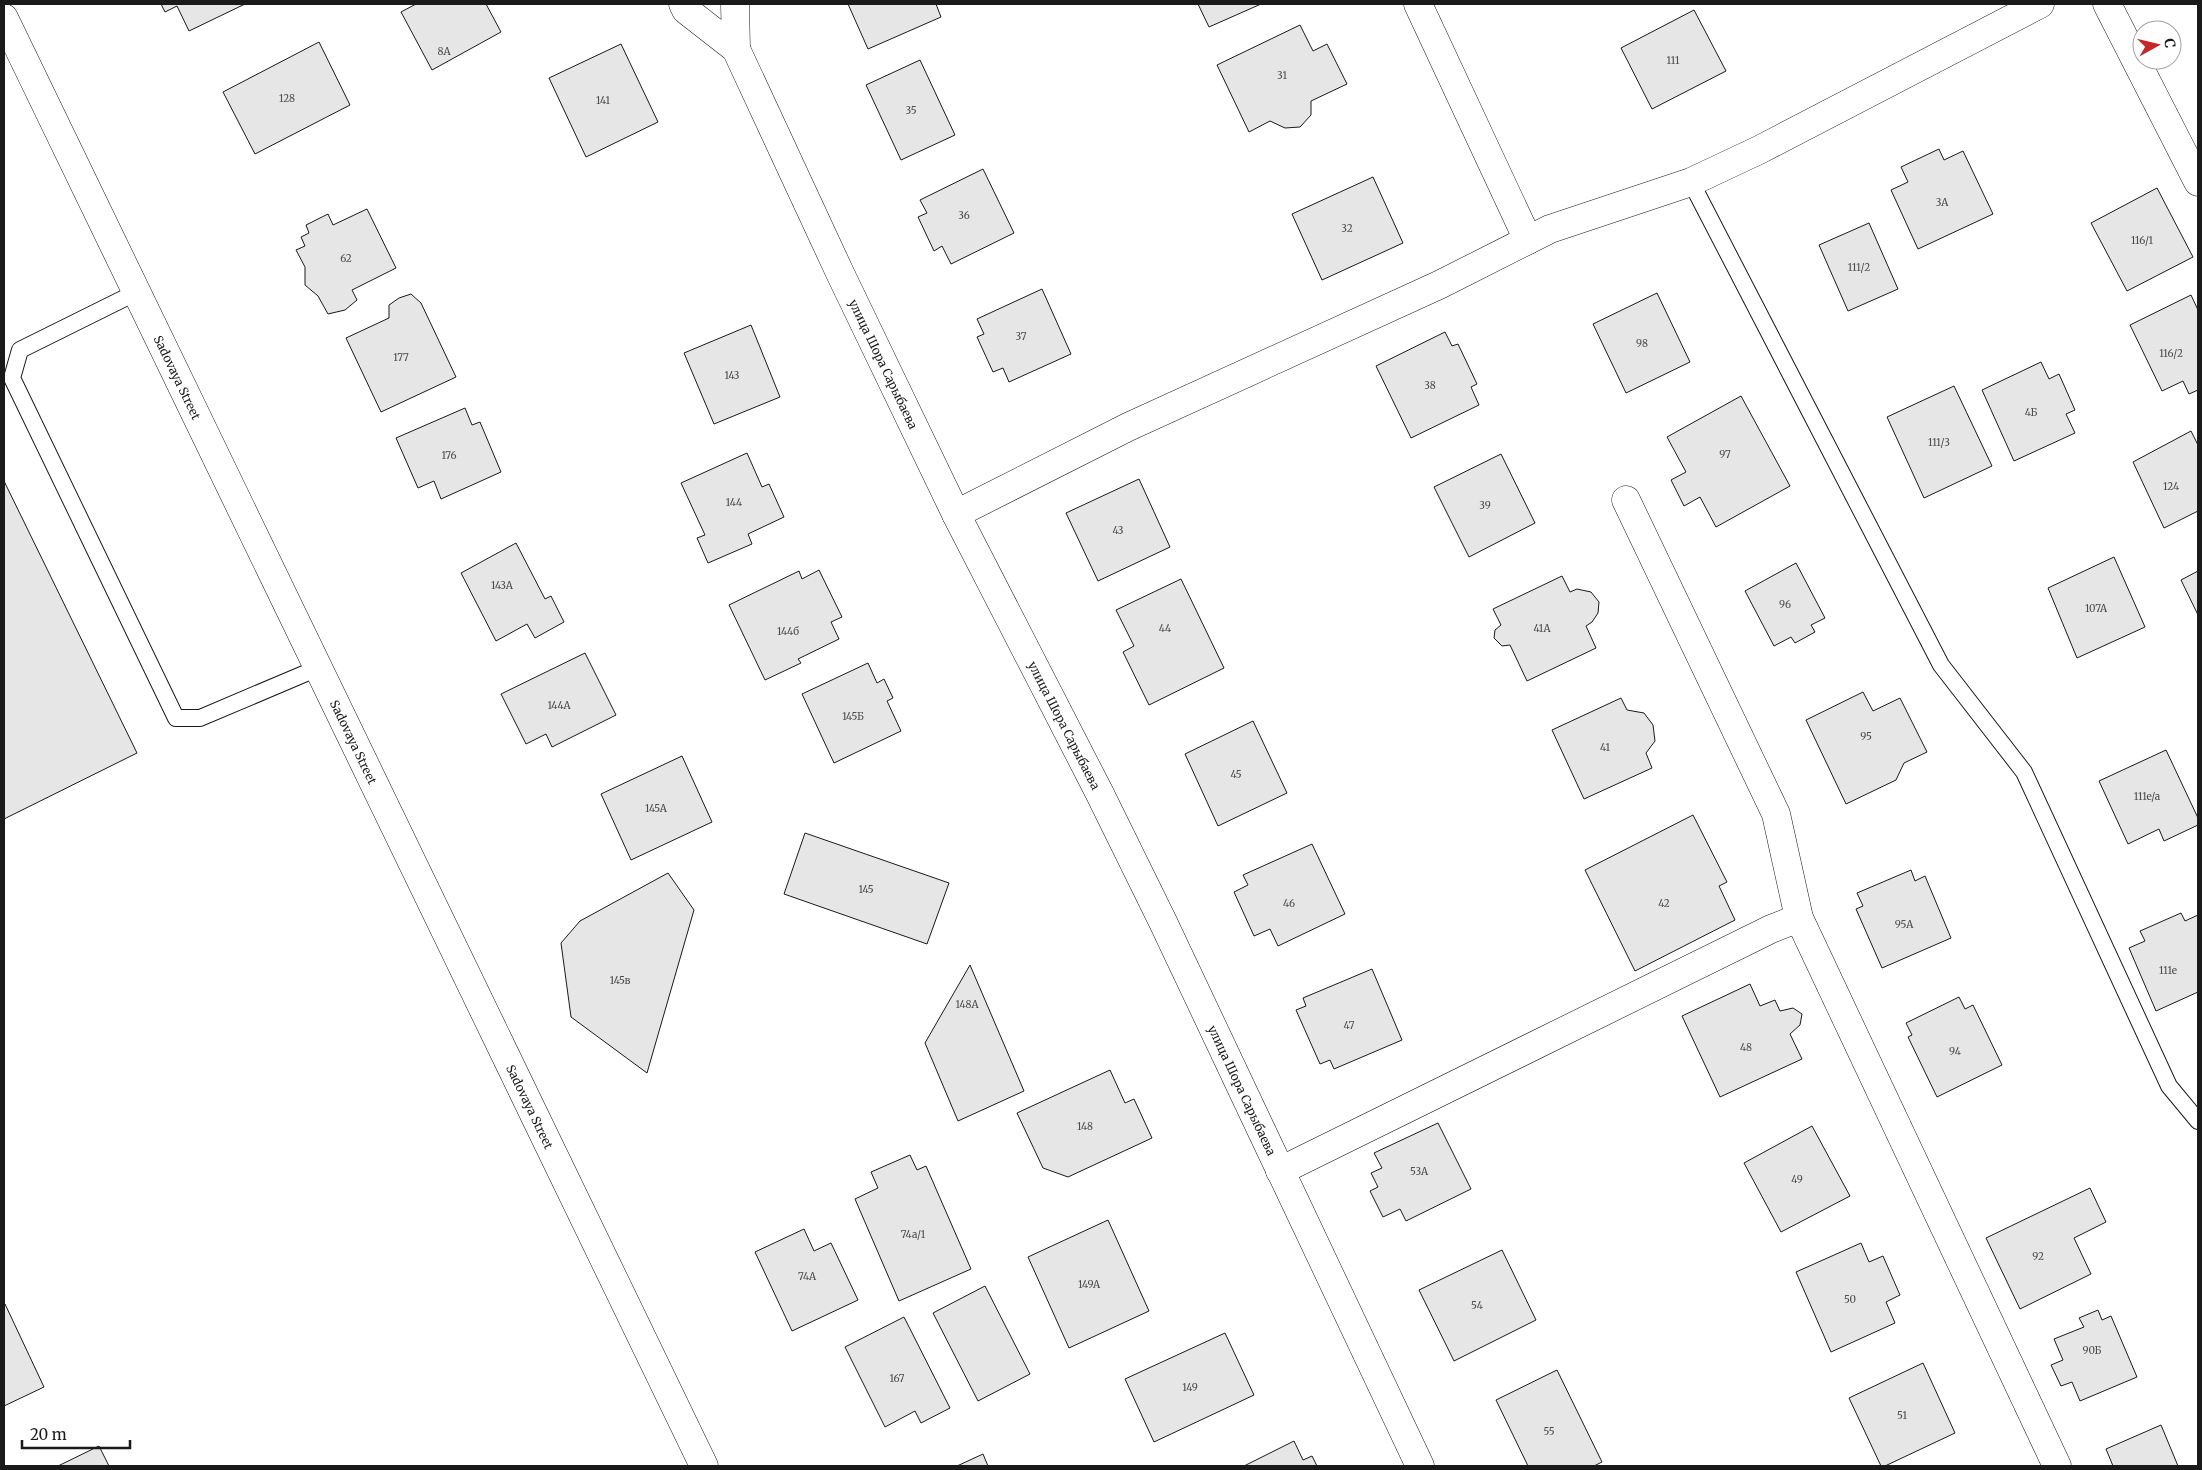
<svg xmlns="http://www.w3.org/2000/svg" width="2202" height="1470" viewBox="0 0 2202 1470" font-family="Merriweather,serif">
<rect width="100%" height="100%" fill="#fff"/>
<g fill="#e6e6e6" stroke="#1a1a1a">
<polygon points="161,4 245,4 189,31 177,6 165,12"/>
<polygon points="416,4 486,4 501,32 432,70 401,12"/>
<polygon points="848,4 936,4 941,17 868,49"/>
<polygon points="1198,4 1261,4 1209,27"/>
<polygon points="1694,10 1726,71 1652,109 1621,48"/>
<polygon points="1300,25 1313,51 1327,44 1347,84 1311,101 1311,115 1300,127 1285,128 1270,121 1249,132 1217,65"/>
<polygon points="319,42 350,105 255,154 223,92"/>
<polygon points="621,44 658,122 586,157 549,78"/>
<polygon points="920,60 955,135 901,160 866,85"/>
<polygon points="1939,149 1944,160 1963,151 1993,214 1918,249 1891,190 1908,182 1901,167"/>
<polygon points="983,169 1014,233 951,264 942,246 934,251 918,217 927,213 920,200"/>
<polygon points="1373,177 1403,243 1322,280 1292,214"/>
<polygon points="2157,188 2193,257 2127,291 2091,223"/>
<polygon points="367,209 396,268 352,290 357,300 345,310 328,314 318,296 305,285 305,267 296,250 305,246 301,237 309,233 306,225 328,214 333,225"/>
<polygon points="1869,223 1898,289 1848,311 1819,245"/>
<polygon points="1042,289 1071,354 1009,382 1003,368 993,372 977,337 984,334 977,319"/>
<polygon points="1657,293 1690,362 1626,393 1593,324"/>
<polygon points="411,294 421,303 456,377 381,412 346,338 389,318 389,305 399,298"/>
<polygon points="2191,295 2198,310 2198,390 2189,394 2183,381 2162,391 2130,325"/>
<polygon points="751,325 780,397 714,424 684,353"/>
<polygon points="1445,332 1452,346 1458,344 1477,384 1471,387 1479,405 1411,438 1376,366"/>
<polygon points="2041,362 2049,379 2059,374 2075,410 2066,414 2075,433 2014,461 1982,390"/>
<polygon points="1954,386 1992,466 1924,498 1887,417"/>
<polygon points="1741,396 1790,486 1716,527 1700,497 1684,506 1671,480 1686,472 1667,437"/>
<polygon points="465,408 472,425 480,422 501,472 441,499 434,481 418,488 396,438"/>
<polygon points="2191,431 2198,445 2198,511 2164,528 2133,462"/>
<polygon points="747,453 762,487 769,484 784,517 748,534 752,544 708,563 697,538 705,535 681,483"/>
<polygon points="1501,454 1535,523 1469,557 1434,487"/>
<polygon points="1139,479 1170,547 1098,581 1066,513"/>
<polygon points="4,481 137,753 4,819"/>
<polygon points="516,543 545,599 551,596 564,622 535,638 527,624 496,641 461,573"/>
<polygon points="2114,557 2145,627 2077,658 2048,588"/>
<polygon points="1796,563 1825,618 1811,625 1815,632 1795,643 1791,637 1774,646 1745,591"/>
<polygon points="819,570 842,617 831,622 839,639 798,659 801,663 765,680 729,605 799,571 802,579"/>
<polygon points="2198,571 2198,615 2181,580"/>
<polygon points="1562,576 1570,592 1577,589 1591,592 1599,602 1598,613 1592,622 1586,626 1596,648 1527,681 1510,645 1502,646 1494,638 1495,630 1501,625 1493,609"/>
<polygon points="1181,579 1224,668 1149,705 1123,652 1134,646 1116,610"/>
<polygon points="585,653 616,715 552,747 546,734 526,744 501,694"/>
<polygon points="868,663 877,683 884,679 893,698 887,701 901,731 834,763 802,694"/>
<polygon points="1863,692 1873,711 1900,698 1927,752 1904,763 1896,780 1846,804 1806,720"/>
<polygon points="1621,698 1627,710 1644,713 1653,725 1655,741 1646,753 1652,768 1584,799 1552,730"/>
<polygon points="1253,721 1287,793 1218,826 1185,754"/>
<polygon points="2166,750 2198,818 2198,825 2164,841 2159,829 2128,844 2099,781"/>
<polygon points="682,756 712,822 631,860 601,794"/>
<polygon points="1693,815 1727,882 1719,886 1735,920 1635,971 1585,870"/>
<polygon points="805,833 949,883 927,944 784,894"/>
<polygon points="1312,844 1345,914 1278,946 1270,929 1254,936 1234,892 1248,885 1243,875"/>
<polygon points="1911,870 1915,881 1925,876 1951,938 1882,968 1856,909 1863,906 1857,893"/>
<polygon points="668,873 694,910 647,1073 571,1017 561,943 580,921"/>
<polygon points="2181,913 2185,921 2198,915 2198,992 2156,1011 2129,948 2145,941 2140,931"/>
<polygon points="970,965 1024,1091 958,1121 925,1043"/>
<polygon points="1372,969 1402,1040 1334,1069 1330,1060 1320,1064 1296,1010 1306,1006 1303,998"/>
<polygon points="1750,984 1760,1006 1775,1000 1780,1011 1793,1008 1802,1014 1800,1025 1790,1034 1802,1059 1720,1097 1682,1016"/>
<polygon points="1959,997 1965,1009 1973,1005 2002,1065 1937,1097 1908,1037 1912,1035 1906,1023"/>
<polygon points="1110,1070 1125,1103 1134,1099 1152,1138 1068,1177 1043,1168 1017,1113"/>
<polygon points="1438,1123 1471,1189 1406,1221 1400,1209 1383,1217 1370,1191 1378,1187 1371,1173 1382,1168 1374,1153"/>
<polygon points="1812,1126 1850,1196 1781,1232 1744,1163"/>
<polygon points="910,1155 917,1170 926,1166 971,1269 899,1301 855,1199 878,1188 871,1172"/>
<polygon points="2090,1188 2106,1222 2074,1238 2091,1274 2020,1309 1986,1238"/>
<polygon points="1108,1220 1149,1311 1069,1348 1028,1257"/>
<polygon points="804,1229 814,1251 831,1243 858,1300 792,1331 755,1252"/>
<polygon points="1861,1243 1869,1262 1883,1256 1900,1295 1886,1302 1895,1323 1831,1352 1796,1272"/>
<polygon points="1502,1250 1536,1320 1454,1361 1419,1290"/>
<polygon points="985,1286 1030,1374 978,1401 933,1313"/>
<polygon points="5,1304 44,1387 4,1406 4,1305"/>
<polygon points="2098,1310 2102,1320 2111,1316 2137,1377 2080,1401 2072,1382 2061,1386 2051,1365 2063,1360 2054,1339 2084,1327 2079,1318"/>
<polygon points="904,1317 950,1408 921,1423 915,1411 885,1427 845,1347"/>
<polygon points="1225,1333 1254,1395 1154,1442 1125,1379"/>
<polygon points="1923,1363 1955,1433 1885,1466 1881,1466 1849,1398"/>
<polygon points="1557,1370 1602,1462 1594,1466 1528,1466 1496,1400"/>
<polygon points="2161,1425 2178,1466 2113,1466 2106,1449"/>
<polygon points="1294,1441 1303,1460 1312,1456 1317,1466 1244,1466"/>
<polygon points="99,1446 109,1466 58,1466"/>
<polygon points="983,1454 988,1466 957,1466"/>
</g>
<g fill="none" stroke-linecap="round" stroke-linejoin="round">
<defs>
<g id="service">
<polyline points="1691,182 1941,665 2024,772 2169,1086 2198,1121"/>
<polyline points="137,292 20,350 12,378 176,718 200,718 318,668"/>
</g>
<g id="minor">
<path id="s1" d="M683,4L686,10L736,49L840,273L956,514L1100,794L1163,922L1420,1466"/>
<polyline points="735,4 736,49"/>
<polyline points="1418,4 1528,240"/>
<polyline points="2107,4 2198,182"/>
<path id="s2" d="M4,18L704,1466"/>
<polyline points="1626,500 1776,814 1799,918 2057,1466"/>
<polyline points="956,514 1128,427 1439,285 1550,229 1691,182 1759,150 2040,4"/>
<polyline points="1280,1171 1771,929 1799,918"/>
</g>
</defs>
<use href="#service" stroke="#1a1a1a" stroke-width="18"/>
<use href="#minor" stroke="#1a1a1a" stroke-width="29"/>
<use href="#service" stroke="#fff" stroke-width="16"/>
<use href="#minor" stroke="#fff" stroke-width="28"/>
</g>
<g text-anchor="middle" dominant-baseline="central" stroke-width="4" stroke-linejoin="round" paint-order="stroke">
<g font-size="10" fill="#4d4d4d">
<text x="444" y="51">8А</text>
<text x="1673" y="60">111</text>
<text x="1282" y="75">31</text>
<text x="287" y="98">128</text>
<text x="603" y="100">141</text>
<text x="911" y="110">35</text>
<text x="1942" y="202">3А</text>
<text x="964" y="215">36</text>
<text x="1347" y="228">32</text>
<text x="2142" y="240">116/1</text>
<text x="346" y="258">62</text>
<text x="1859" y="267">111/2</text>
<text x="1021" y="336">37</text>
<text x="1642" y="343">98</text>
<text x="2171" y="353">116/2</text>
<text x="401" y="357">177</text>
<text x="732" y="375">143</text>
<text x="1430" y="385">38</text>
<text x="2031" y="412">4Б</text>
<text x="1939" y="442">111/3</text>
<text x="1725" y="454">97</text>
<text x="449" y="455">176</text>
<text x="2171" y="486">124</text>
<text x="734" y="502">144</text>
<text x="1485" y="505">39</text>
<text x="1118" y="530">43</text>
<text x="502" y="585">143А</text>
<text x="1785" y="604">96</text>
<text x="2096" y="608">107А</text>
<text x="1165" y="628">44</text>
<text x="1542" y="628">41А</text>
<text x="788" y="631">144б</text>
<text x="559" y="705">144А</text>
<text x="853" y="716">145Б</text>
<text x="1866" y="736">95</text>
<text x="1605" y="747">41</text>
<text x="1236" y="774">45</text>
<text x="2147" y="796">111е/а</text>
<text x="656" y="808">145А</text>
<text x="866" y="889">145</text>
<text x="1289" y="903">46</text>
<text x="1664" y="903">42</text>
<text x="1904" y="924">95А</text>
<text x="2168" y="970">111е</text>
<text x="620" y="980">145в</text>
<text x="967" y="1004">148А</text>
<text x="1349" y="1025">47</text>
<text x="1746" y="1047">48</text>
<text x="1955" y="1051">94</text>
<text x="1085" y="1126">148</text>
<text x="1419" y="1171">53А</text>
<text x="1797" y="1179">49</text>
<text x="913" y="1234">74а/1</text>
<text x="2038" y="1256">92</text>
<text x="807" y="1276">74А</text>
<text x="1089" y="1284">149А</text>
<text x="1850" y="1299">50</text>
<text x="1477" y="1305">54</text>
<text x="2092" y="1350">90Б</text>
<text x="897" y="1378">167</text>
<text x="1190" y="1387">149</text>
<text x="1902" y="1415">51</text>
<text x="1549" y="1431">55</text>
</g>
<g font-size="12" fill="#1a1a1a" stroke="#fff">
<text stroke="none"><textPath href="#s1" startOffset="418">улица Шора Сарыбаева</textPath></text>
<text stroke="none"><textPath href="#s2" startOffset="399">Sadovaya Street</textPath></text>
<text stroke="none"><textPath href="#s1" startOffset="822">улица Шора Сарыбаева</textPath></text>
<text stroke="none"><textPath href="#s2" startOffset="804">Sadovaya Street</textPath></text>
<text stroke="none"><textPath href="#s1" startOffset="1228">улица Шора Сарыбаева</textPath></text>
<text stroke="none"><textPath href="#s2" startOffset="1209">Sadovaya Street</textPath></text>
</g>
</g>
<rect width="2202" height="1470" fill="none" stroke="#1a1a1a" stroke-width="10"/>
<g transform="translate(2157 45) rotate(82)"><circle r="24" fill="#ffffff" stroke="#a3a3a3"/>
<path d="M0-4L9 19L0 12L-9 19Z" fill="#c62828"/>
<text y="-8" font-size="14" font-weight="bold" text-anchor="middle" fill="#1a1a1a">С</text>
</g>
<path d="M22 1440v8h108v-8" fill="none" stroke="#1a1a1a" stroke-width="2.5"/>
<text x="30" y="1440" font-size="15" fill="#1a1a1a" stroke="#ffffff" stroke-width="4" paint-order="stroke">20 m</text>
</svg>
